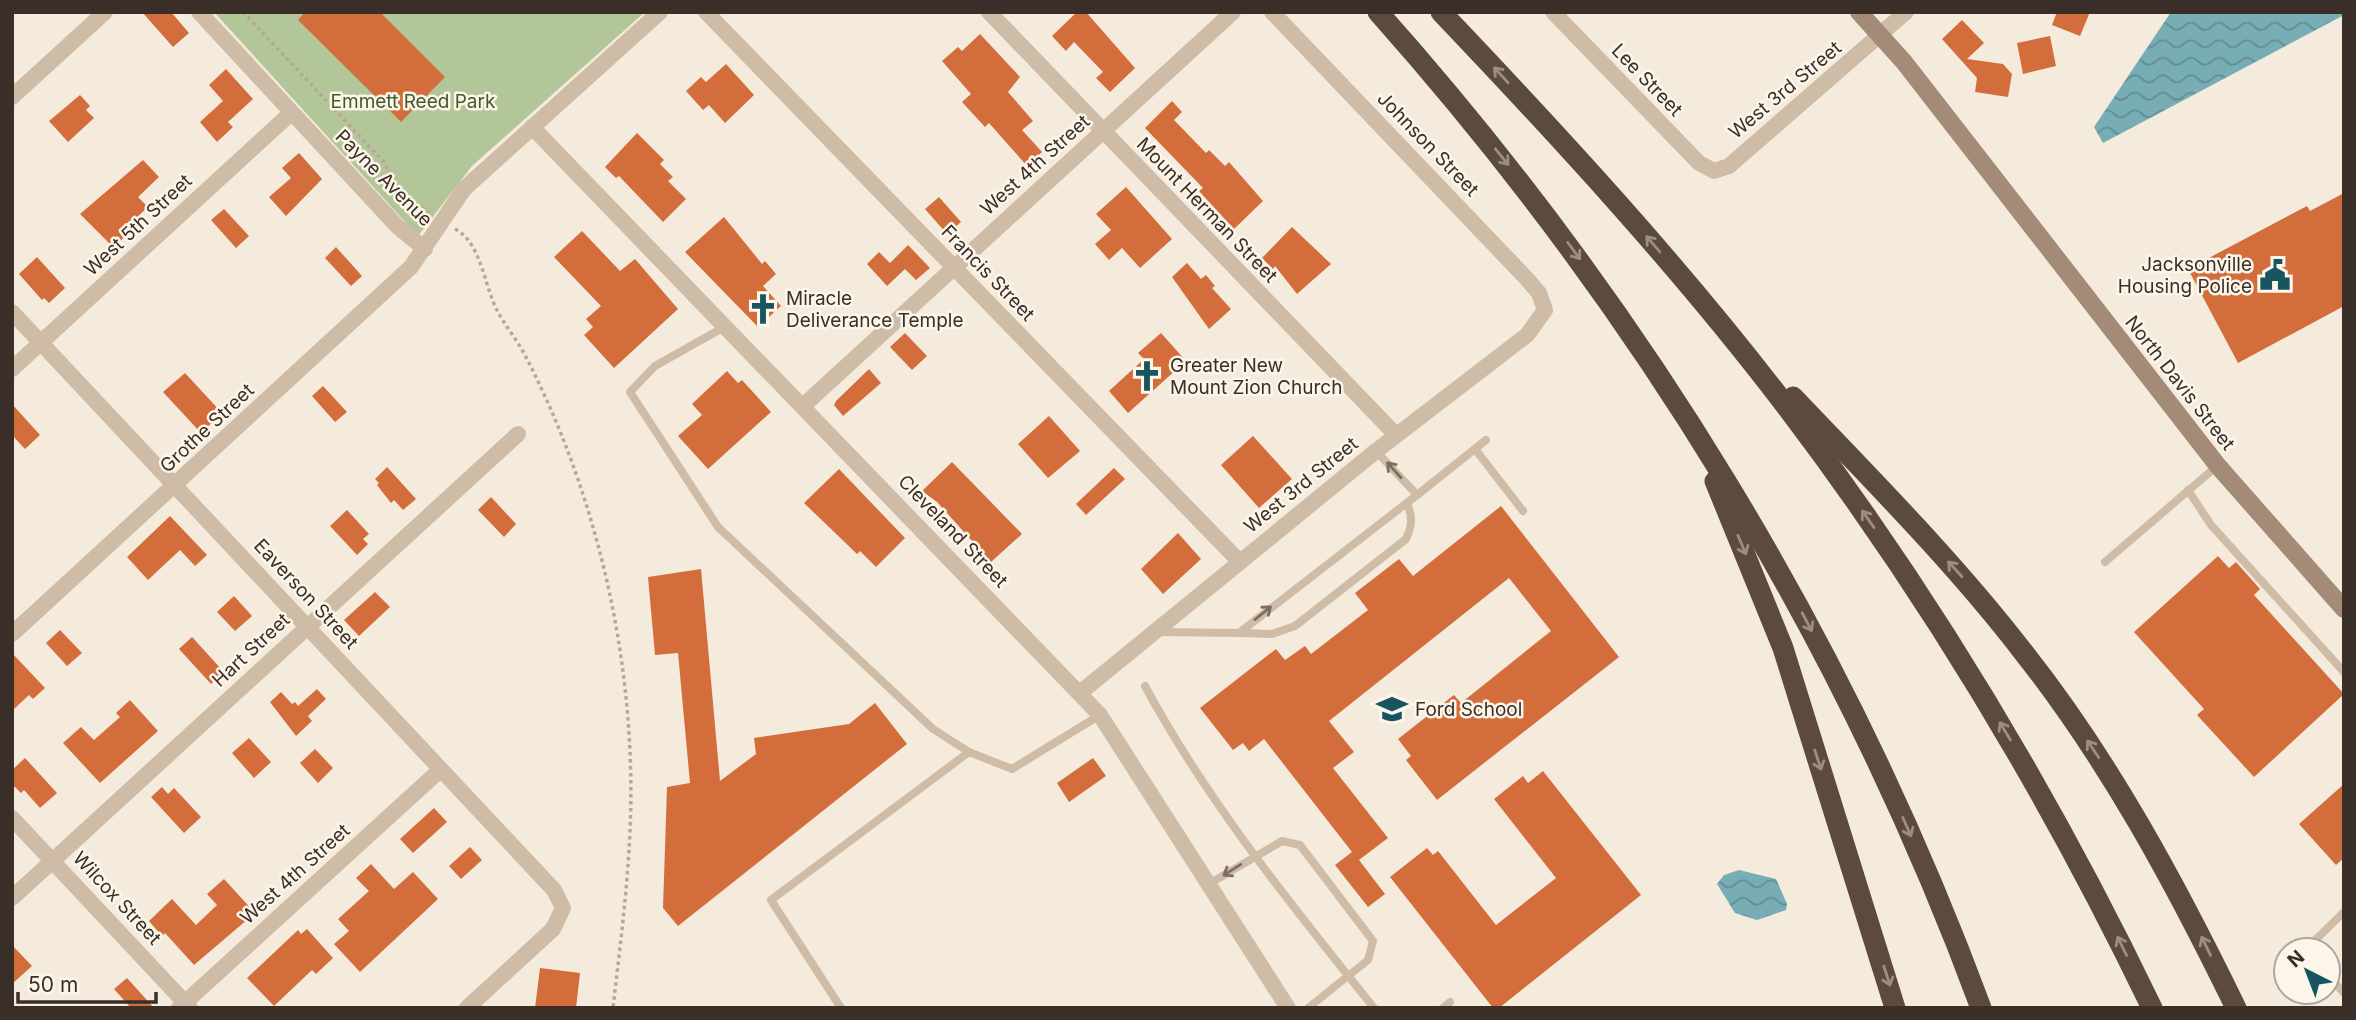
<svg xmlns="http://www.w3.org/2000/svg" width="2356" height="1020" viewBox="0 0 2356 1020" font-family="Inter,sans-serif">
<defs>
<pattern id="water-waves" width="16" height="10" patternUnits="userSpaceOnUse" patternTransform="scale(1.75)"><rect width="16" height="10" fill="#77adb5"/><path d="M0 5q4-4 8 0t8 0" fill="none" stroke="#638d93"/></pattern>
</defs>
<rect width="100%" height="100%" fill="#f5ebdc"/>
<polygon fill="#b3c69a" points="214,12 645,12 472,166 418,236"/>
<g fill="url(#water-waves)">
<polygon points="2171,12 2344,12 2344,15 2103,143 2094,127"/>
<polygon points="1739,870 1776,879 1787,904 1786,910 1757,920 1735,913 1717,884 1724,875"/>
</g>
<g fill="#d36e3c">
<polygon points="142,12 171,12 189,33 173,47"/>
<polygon points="305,12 380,12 445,77 401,122 298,20"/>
<polygon points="1077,12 1086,12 1135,68 1110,92 1096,78 1103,72 1074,42 1066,51 1052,36"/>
<polygon points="2057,12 2090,12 2080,36 2052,25"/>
<polygon points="1962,20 1984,43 1967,59 2003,64 2012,74 2008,97 1975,92 1977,78 1942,39"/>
<polygon points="980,34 1020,77 1008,92 1033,121 1022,130 1042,152 1027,166 989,123 985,127 962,102 971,94 942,61 958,47 962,51"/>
<polygon points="2050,36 2056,66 2023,74 2017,43"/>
<polygon points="726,64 754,95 725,123 709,105 703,110 686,91 701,77 706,82"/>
<polygon points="226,69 253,99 228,122 233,127 217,142 200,122 223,101 209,85"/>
<polygon points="80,95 90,106 86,110 94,118 68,142 49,121"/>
<polygon points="1172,101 1182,112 1174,120 1206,153 1209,150 1225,166 1229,162 1263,201 1234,229 1199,191 1203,188 1145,128"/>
<polygon points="637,133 664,160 660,164 673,177 668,181 686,199 663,222 619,176 616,178 605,167"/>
<polygon points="299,153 322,179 286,216 269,197 291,178 282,168"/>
<polygon points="143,160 159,177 138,197 148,207 124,229 128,234 113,247 80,214"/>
<polygon points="1126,187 1172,239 1140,268 1122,248 1109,260 1095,244 1111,230 1096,214"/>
<polygon points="2344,193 2344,306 2238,363 2188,269 2307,206 2310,211"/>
<polygon points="939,197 961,222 947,234 925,209"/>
<polygon points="224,209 249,236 236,248 211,220"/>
<polygon points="724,217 762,264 765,261 776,274 763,286 781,306 758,327 685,252"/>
<polygon points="1292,227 1331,264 1297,294 1275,266 1273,269 1262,258"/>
<polygon points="582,231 620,271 635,259 678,309 614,368 584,335 593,327 586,319 601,306 554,257"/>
<polygon points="908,245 930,268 916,280 905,269 887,286 867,264 879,252 890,263"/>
<polygon points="336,247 362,276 351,286 325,258"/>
<polygon points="37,257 65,288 49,303 44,298 42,300 19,274"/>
<polygon points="1187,263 1201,279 1206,275 1215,286 1212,288 1231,309 1209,329 1172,277"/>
<polygon points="905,333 927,356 912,370 890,347"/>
<polygon points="1161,333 1186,361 1128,413 1109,391 1144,359 1138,353"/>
<polygon points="869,369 881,383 843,416 834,405 836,401"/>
<polygon points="727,371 738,383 742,380 771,412 708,469 678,436 702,415 692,404"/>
<polygon points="185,373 222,413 201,433 163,392"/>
<polygon points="323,386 347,412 335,422 312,396"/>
<polygon points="12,404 40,435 25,449 12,435"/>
<polygon points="1049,416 1080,451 1048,478 1018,444"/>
<polygon points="1253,436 1292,479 1259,508 1221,465"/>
<polygon points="952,462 1022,534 991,562 937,502 922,491"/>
<polygon points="387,467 416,499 403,510 394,500 391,503 377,485 379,483 375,479"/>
<polygon points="1114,468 1125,479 1086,515 1076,504"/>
<polygon points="839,469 905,538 876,567 860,551 857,554 804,503"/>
<polygon points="491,497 516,524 504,537 478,510"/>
<polygon points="1501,506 1619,657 1437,800 1406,760 1411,756 1398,739 1454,695 1461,703 1551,631 1509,578 1329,721 1354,752 1333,768 1388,838 1359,860 1385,894 1368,907 1335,865 1352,852 1264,739 1249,751 1243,743 1233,750 1200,708 1276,649 1285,660 1305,646 1311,654 1368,610 1355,593 1399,559 1413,576"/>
<polygon points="347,510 369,534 363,539 368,544 357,555 330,526"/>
<polygon points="170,516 207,555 195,566 180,550 148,580 127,557"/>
<polygon points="1178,533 1201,559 1163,594 1141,569"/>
<polygon points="2218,556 2229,568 2236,562 2260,589 2254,595 2344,694 2254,777 2197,715 2204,709 2134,632"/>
<polygon points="701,569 720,781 756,754 754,738 849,724 875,703 907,744 678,926 663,908 667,787 690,783 678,653 655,655 648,577"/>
<polygon points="375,592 390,607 359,636 344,620"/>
<polygon points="234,596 252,616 235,631 217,612"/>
<polygon points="60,630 82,653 67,666 46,643"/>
<polygon points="192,637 224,672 211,684 179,649"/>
<polygon points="12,653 45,688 33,699 29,695 12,711"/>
<polygon points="317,689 326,699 308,716 312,721 296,736 270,702 281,692 292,704 295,702 298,706"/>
<polygon points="130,700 158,731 100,783 63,743 81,727 94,740 120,717 116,713"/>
<polygon points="249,738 271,762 254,778 232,753"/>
<polygon points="315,749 333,768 318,783 300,763"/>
<polygon points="25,758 57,793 40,808 24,790 21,793 12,784 12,770"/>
<polygon points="1093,758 1106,776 1069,802 1057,783"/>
<polygon points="1543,771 1641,895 1499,1008 1493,1008 1390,877 1427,848 1433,855 1438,851 1496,925 1556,878 1494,799 1523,776 1528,783"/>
<polygon points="2344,784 2344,858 2336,865 2299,824"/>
<polygon points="162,787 168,794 174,788 201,817 184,833 151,797"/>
<polygon points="434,808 447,822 413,853 400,839"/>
<polygon points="470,847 482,860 461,879 449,866"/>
<polygon points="371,864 394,889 413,872 438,899 360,972 334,944 349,931 338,919 369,891 356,878"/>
<polygon points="224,879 255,913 194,965 165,933 162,936 149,921 172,899 196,925 217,905 207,894"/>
<polygon points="307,929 333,958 316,974 312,970 274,1006 247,978 298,930 301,934"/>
<polygon points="12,945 32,966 12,984"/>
<polygon points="540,968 580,973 576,1008 535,1008"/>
<polygon points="127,978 154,1008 131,1008 114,989"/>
</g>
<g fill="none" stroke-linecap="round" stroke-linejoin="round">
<g stroke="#bba690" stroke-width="3.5" stroke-dasharray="3.5 3.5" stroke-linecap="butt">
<polyline points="243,12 383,161 403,195 430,214"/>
<path d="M455,229C482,243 484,287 498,312C506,327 518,341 526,357C602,505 640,682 629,849C626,902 619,955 613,1008"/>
</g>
<g stroke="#cfbca6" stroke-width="8">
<polyline points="726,326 655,366 630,392 718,527 933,729 969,752 1012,769 1100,715"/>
<polyline points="1475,449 1523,511"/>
<polyline points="2188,490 2211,525 2344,672"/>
<polyline points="1417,495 1486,440"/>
<polyline points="2105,562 2217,466"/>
<polyline points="1156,632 1239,633 1417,495 1376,451"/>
<path d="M1239,633L1272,634L1295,626L1406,539C1412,526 1413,517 1407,503"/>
<path d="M1145,686C1207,801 1292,906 1374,1008"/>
<polyline points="1209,884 1282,841 1300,845 1373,941 1368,960 1308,1008"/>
<polyline points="2305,950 2344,912"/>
<polyline points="2328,975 2344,993"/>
<polyline points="841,1008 771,900 969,752"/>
<polyline points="1443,1008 1450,1002"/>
</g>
<g stroke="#cfbca6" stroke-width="16">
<polyline points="199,12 397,226 425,249"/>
<polyline points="706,12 1240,562"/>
<polyline points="989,12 1396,435"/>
<polyline points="1553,12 1699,163 1714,171 1729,166 1906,12"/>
<polyline points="12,97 105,12"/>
<polyline points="532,127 1100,715 1288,1008"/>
<polyline points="12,312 554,890 563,908 553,929 467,1008"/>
<polyline points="12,369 291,113"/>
<polyline points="803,406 1233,12"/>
<polyline points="12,634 411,267 464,189 660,12"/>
<polyline points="1081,692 1376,451 1527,335 1545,310 1539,293 1527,279 1272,12"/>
<polyline points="12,818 190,1008"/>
<polyline points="12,898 518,434"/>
<polyline points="179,1008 439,771"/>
</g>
<polyline stroke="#a38b77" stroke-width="18" points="1859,12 1904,62 2218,466 2344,609"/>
<g stroke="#5c4a3e" stroke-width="21">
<path d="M1378,12C1639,305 1845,640 1981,1008"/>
<path d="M1441,12C1560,137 1678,265 1783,402C1927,591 2049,794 2152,1008"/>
<path d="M1793,397C1872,480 1954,562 2024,653C2110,762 2175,883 2236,1008"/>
<polyline points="1715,481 1783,648 1895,1008"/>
</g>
</g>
<defs><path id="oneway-shaft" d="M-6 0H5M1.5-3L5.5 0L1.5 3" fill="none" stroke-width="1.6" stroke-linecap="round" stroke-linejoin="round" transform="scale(1.75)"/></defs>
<g stroke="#9c8e82">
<use href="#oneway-shaft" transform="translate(1501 75) rotate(-133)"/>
<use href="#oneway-shaft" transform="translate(1502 157) rotate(51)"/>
<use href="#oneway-shaft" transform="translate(1653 244) rotate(-131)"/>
<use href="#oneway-shaft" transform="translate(1574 251) rotate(54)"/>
<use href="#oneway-shaft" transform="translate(1868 519) rotate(-125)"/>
<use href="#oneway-shaft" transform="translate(1742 545) rotate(67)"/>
<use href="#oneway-shaft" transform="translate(1955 569) rotate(-132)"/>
<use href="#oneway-shaft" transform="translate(1807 622) rotate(62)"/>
<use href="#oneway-shaft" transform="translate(2005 731) rotate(-121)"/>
<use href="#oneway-shaft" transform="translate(2093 749) rotate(-124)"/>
<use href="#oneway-shaft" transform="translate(1818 760) rotate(72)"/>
<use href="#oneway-shaft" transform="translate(1907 827) rotate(66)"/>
<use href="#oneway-shaft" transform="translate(2122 946) rotate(-116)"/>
<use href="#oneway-shaft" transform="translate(2206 946) rotate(-116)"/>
<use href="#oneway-shaft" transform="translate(1887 976) rotate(72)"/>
</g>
<g stroke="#7d6e61">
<use href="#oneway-shaft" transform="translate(1394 470) rotate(-132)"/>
<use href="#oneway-shaft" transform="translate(1263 613) rotate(-39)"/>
<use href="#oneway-shaft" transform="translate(1232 870) rotate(148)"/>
</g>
<defs>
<symbol id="civic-bare" viewBox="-9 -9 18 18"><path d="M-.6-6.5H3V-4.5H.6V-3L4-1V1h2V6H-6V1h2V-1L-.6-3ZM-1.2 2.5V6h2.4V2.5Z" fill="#185561" stroke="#fcf5e9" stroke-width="2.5" paint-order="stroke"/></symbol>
<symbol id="church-bare" viewBox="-9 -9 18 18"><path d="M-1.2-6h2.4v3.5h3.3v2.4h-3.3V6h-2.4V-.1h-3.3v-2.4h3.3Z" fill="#185561" stroke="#fcf5e9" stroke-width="2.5" paint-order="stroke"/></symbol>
<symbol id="school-bare" viewBox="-9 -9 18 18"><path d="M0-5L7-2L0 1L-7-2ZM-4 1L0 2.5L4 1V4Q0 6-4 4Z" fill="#185561" stroke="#fcf5e9" stroke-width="2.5" paint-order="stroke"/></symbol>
</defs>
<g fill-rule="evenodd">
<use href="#civic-bare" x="2253" y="253" width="44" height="44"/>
<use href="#church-bare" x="741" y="287" width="44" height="44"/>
<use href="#church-bare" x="1125" y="354" width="44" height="44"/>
<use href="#school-bare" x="1370" y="687" width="44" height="44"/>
</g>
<g text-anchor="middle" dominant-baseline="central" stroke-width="5" stroke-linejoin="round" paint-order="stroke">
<g font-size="19" fill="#3a2f28" stroke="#fcf5e9">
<text transform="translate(1647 80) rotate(46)">Lee Street</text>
<text transform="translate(1785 90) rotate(-40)">West 3rd Street</text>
<text transform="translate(1428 144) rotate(46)">Johnson Street</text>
<text transform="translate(1035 165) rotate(-42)">West 4th Street</text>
<text transform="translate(384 178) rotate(45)">Payne Avenue</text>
<text transform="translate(1207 210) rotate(46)">Mount Herman Street</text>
<text transform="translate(138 225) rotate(-43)">West 5th Street</text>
<text transform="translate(988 273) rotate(46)">Francis Street</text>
<text transform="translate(2180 383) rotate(52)">North Davis Street</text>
<text transform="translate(207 428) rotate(-43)">Grothe Street</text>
<text transform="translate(1301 485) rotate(-39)">West 3rd Street</text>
<text transform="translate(953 531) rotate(46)">Cleveland Street</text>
<text transform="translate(306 594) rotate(47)">Eaverson Street</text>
<text transform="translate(251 650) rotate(-43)">Hart Street</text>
<text transform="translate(295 874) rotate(-42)">West 4th Street</text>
<text transform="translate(117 898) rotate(47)">Wilcox Street</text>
</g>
<g font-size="19" fill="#445b29" stroke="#fcf5e9">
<text x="413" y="101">Emmett Reed Park</text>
</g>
<g font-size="19" fill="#3a2f28" stroke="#fcf5e9" text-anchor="start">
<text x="2252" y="264" text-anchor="end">Jacksonville<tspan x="2252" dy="22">Housing Police</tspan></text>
<text x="786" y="298">Miracle<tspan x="786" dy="22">Deliverance Temple</tspan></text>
<text x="1170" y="365">Greater New<tspan x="1170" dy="22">Mount Zion Church</tspan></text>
<text x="1415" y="709">Ford School</text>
</g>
</g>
<rect width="2356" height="1020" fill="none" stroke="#3a2f28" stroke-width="28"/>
<g transform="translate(2307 971) rotate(318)"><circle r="33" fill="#fcf5e9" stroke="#aea69c" stroke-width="2"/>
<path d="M0-5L12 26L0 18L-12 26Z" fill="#185561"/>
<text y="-10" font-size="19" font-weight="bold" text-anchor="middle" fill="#3a2f28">N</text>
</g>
<path d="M18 992v10h138v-10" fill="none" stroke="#3a2f28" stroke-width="3.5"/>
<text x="28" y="992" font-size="21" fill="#3a2f28" stroke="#fcf5e9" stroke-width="5" paint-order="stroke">50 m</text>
</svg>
